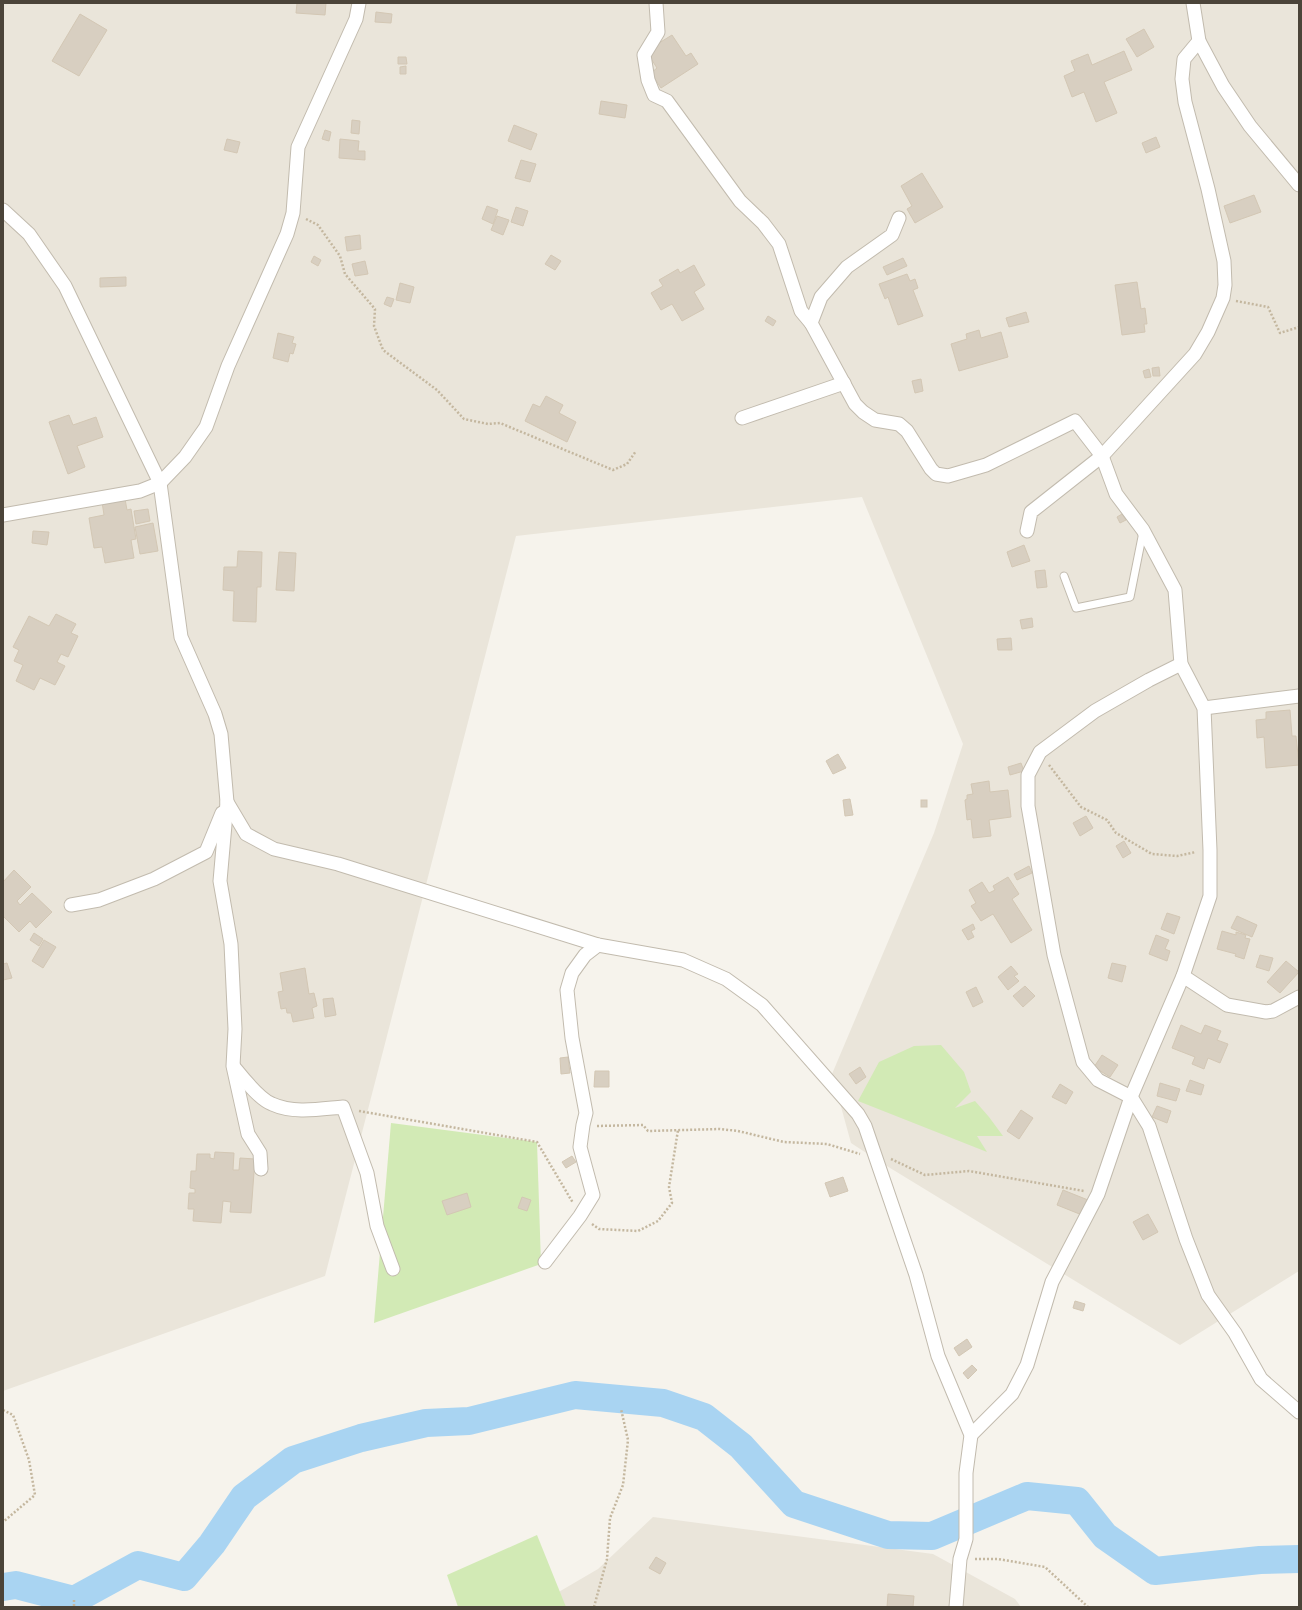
<svg xmlns="http://www.w3.org/2000/svg" width="1302" height="1610" viewBox="0 0 1302 1610" font-family="'IBM Plex Sans',sans-serif">
<rect width="100%" height="100%" fill="#f6f3ec"/>
<g fill="#eae5da">
<polygon points="3,3 1299,3 1299,1271 1180,1345 877,1160 851,1143 832,1074 934,833 963,744 862,497 516,536 325,1276 3,1391"/>
<polygon points="653,1517 933,1554 1015,1599 1021,1607 533,1607 598,1569"/>
</g>
<g fill="#d2eab5">
<polygon points="941,1045 964,1072 971,1092 955,1108 975,1101 989,1117 1003,1136 977,1136 987,1152 858,1101 879,1062 914,1046"/>
<polygon points="391,1123 537,1142 541,1264 374,1323"/>
<polygon points="537,1535 566,1607 458,1607 447,1575"/>
</g>
<g fill="none" stroke-linecap="round" stroke-linejoin="round">
<polyline stroke="#a9d4f2" stroke-width="28" points="3,1587 16,1585 74,1600 138,1565 184,1577 212,1544 244,1497 293,1460 361,1438 426,1423 469,1421 575,1395 663,1403 704,1417 741,1446 794,1504 888,1535 932,1536 1027,1496 1077,1501 1105,1536 1155,1571 1260,1560 1299,1559"/>
</g>
<g fill="#d8cfc1" stroke="#d3c7b4">
<polygon points="297,3 326,3 325,15 296,13"/>
<polygon points="376,12 392,14 391,23 375,22"/>
<polygon points="80,14 107,30 79,76 52,61"/>
<polygon points="1144,29 1154,47 1137,57 1126,39"/>
<polygon points="672,35 686,56 691,53 698,64 661,88 651,73 657,68 646,51"/>
<polygon points="1124,51 1132,70 1104,82 1117,113 1096,122 1084,92 1072,97 1064,76 1075,71 1071,61 1088,54 1092,65"/>
<polygon points="398,57 406,57 407,64 398,64"/>
<polygon points="406,66 406,74 400,74 400,67"/>
<polygon points="601,101 627,105 625,118 599,114"/>
<polygon points="352,120 360,121 359,134 351,133"/>
<polygon points="514,125 537,134 531,150 508,141"/>
<polygon points="325,130 331,132 329,141 322,139"/>
<polygon points="1156,137 1160,147 1146,153 1142,143"/>
<polygon points="227,139 240,142 237,153 224,150"/>
<polygon points="340,139 359,141 358,151 365,151 365,160 339,158"/>
<polygon points="521,160 536,164 530,182 515,178"/>
<polygon points="922,173 943,207 915,223 907,209 912,206 901,186"/>
<polygon points="1254,195 1261,212 1230,223 1224,206"/>
<polygon points="487,206 498,210 493,224 482,219"/>
<polygon points="516,207 528,211 523,226 511,222"/>
<polygon points="497,216 509,220 503,235 491,230"/>
<polygon points="360,235 361,249 347,251 345,237"/>
<polygon points="551,255 561,261 555,270 545,264"/>
<polygon points="314,256 321,260 318,266 311,262"/>
<polygon points="903,258 907,266 887,275 883,267"/>
<polygon points="365,261 368,274 355,276 352,264"/>
<polygon points="694,265 705,285 694,292 704,309 682,321 672,304 661,310 651,293 663,286 659,280 678,269 680,273"/>
<polygon points="907,274 910,281 915,279 918,288 913,290 923,316 898,325 888,297 885,299 879,284"/>
<polygon points="126,277 126,286 100,287 100,278"/>
<polygon points="1137,282 1141,309 1145,308 1147,324 1144,324 1145,332 1122,335 1115,285"/>
<polygon points="400,283 414,287 410,303 396,300"/>
<polygon points="387,297 394,299 391,307 384,304"/>
<polygon points="1026,312 1029,322 1009,327 1006,318"/>
<polygon points="768,316 776,321 773,326 765,321"/>
<polygon points="979,330 981,338 1001,332 1008,357 959,371 951,344 967,339 966,334"/>
<polygon points="278,333 294,337 292,343 296,344 293,354 290,353 288,362 273,358"/>
<polygon points="1159,367 1160,376 1153,376 1152,368"/>
<polygon points="1149,369 1151,377 1145,378 1143,371"/>
<polygon points="921,379 923,391 915,393 912,381"/>
<polygon points="546,396 563,405 559,413 576,422 567,442 525,421 533,404 540,407"/>
<polygon points="69,415 73,425 96,417 103,437 77,446 85,467 68,474 49,422"/>
<polygon points="125,499 127,510 131,509 136,539 131,540 134,558 105,563 102,547 94,548 89,518 104,515 102,502"/>
<polygon points="148,509 150,521 136,524 134,511"/>
<polygon points="1122,514 1126,520 1120,523 1117,517"/>
<polygon points="153,523 158,551 140,554 135,527"/>
<polygon points="33,531 49,532 47,545 32,543"/>
<polygon points="1024,545 1030,561 1012,567 1007,552"/>
<polygon points="238,551 262,552 261,587 257,587 256,622 233,621 234,591 223,590 224,567 237,567"/>
<polygon points="279,552 296,553 294,591 276,590"/>
<polygon points="1045,570 1047,587 1037,588 1035,571"/>
<polygon points="56,614 76,624 71,633 78,636 68,657 61,654 57,662 65,666 55,685 40,678 34,690 16,681 23,665 14,661 19,650 13,647 29,616 49,626"/>
<polygon points="1032,618 1033,627 1022,629 1020,620"/>
<polygon points="1011,638 1012,650 998,650 997,639"/>
<polygon points="1290,710 1292,736 1296,736 1299,765 1266,768 1264,737 1257,738 1256,720 1266,719 1266,712"/>
<polygon points="838,754 846,768 833,774 826,761"/>
<polygon points="1021,763 1024,771 1010,775 1008,767"/>
<polygon points="989,781 990,792 1008,790 1011,817 989,820 991,836 973,838 971,819 967,820 965,800 967,799 967,795 973,794 971,784"/>
<polygon points="850,799 853,815 845,816 843,800"/>
<rect x="921" y="800" width="6" height="7"/>
<polygon points="1086,816 1093,828 1080,836 1073,823"/>
<polygon points="1124,841 1131,853 1123,858 1116,846"/>
<polygon points="1029,866 1032,873 1017,880 1014,874"/>
<polygon points="14,870 31,887 17,901 20,905 32,893 52,912 36,928 30,921 19,932 3,916 3,882"/>
<polygon points="1008,877 1019,894 1012,899 1032,930 1011,943 993,914 981,921 971,906 976,903 969,890 982,882 989,893 995,890 993,886"/>
<polygon points="1167,913 1180,917 1174,934 1161,929"/>
<polygon points="1237,916 1257,925 1252,937 1231,928"/>
<polygon points="973,924 975,929 971,931 974,937 968,940 962,930"/>
<polygon points="1222,931 1236,935 1236,932 1246,935 1245,938 1250,939 1244,959 1235,956 1236,954 1217,949"/>
<polygon points="34,933 43,939 39,946 30,940"/>
<polygon points="1156,935 1169,940 1165,949 1170,951 1167,961 1149,954"/>
<polygon points="44,940 56,947 43,968 32,961"/>
<polygon points="1260,955 1273,958 1269,971 1256,967"/>
<polygon points="1286,961 1299,972 1280,993 1267,982"/>
<polygon points="7,963 12,978 3,980 3,964"/>
<polygon points="1112,963 1126,966 1122,982 1108,978"/>
<polygon points="1011,966 1018,974 1014,976 1019,981 1008,990 998,977"/>
<polygon points="305,968 309,994 314,993 317,1006 312,1008 314,1018 293,1022 291,1013 287,1013 286,1008 281,1009 278,992 283,991 280,973"/>
<polygon points="1025,986 1035,996 1023,1007 1013,996"/>
<polygon points="976,987 983,1002 973,1007 966,992"/>
<polygon points="333,998 336,1015 325,1017 323,999"/>
<polygon points="1181,1025 1201,1034 1205,1025 1221,1031 1217,1040 1228,1044 1220,1063 1208,1058 1204,1069 1192,1064 1195,1057 1172,1048"/>
<polygon points="1102,1055 1118,1065 1110,1077 1094,1067"/>
<polygon points="568,1057 570,1073 561,1074 560,1058"/>
<polygon points="860,1067 866,1077 856,1084 849,1074"/>
<polygon points="595,1071 609,1071 609,1087 594,1087"/>
<polygon points="1190,1080 1204,1085 1201,1095 1186,1091"/>
<polygon points="1160,1083 1180,1089 1176,1101 1157,1096"/>
<polygon points="1060,1084 1073,1092 1066,1104 1052,1097"/>
<polygon points="1157,1106 1171,1111 1167,1123 1152,1117"/>
<polygon points="1021,1110 1033,1118 1019,1139 1007,1131"/>
<polygon points="215,1152 234,1153 233,1170 239,1170 240,1158 255,1159 251,1213 230,1212 231,1202 223,1201 221,1223 193,1221 194,1209 188,1209 189,1193 195,1193 195,1189 190,1188 191,1171 196,1171 197,1154 210,1154 210,1158 214,1159"/>
<polygon points="572,1156 576,1162 566,1168 562,1162"/>
<polygon points="843,1177 848,1191 830,1197 825,1183"/>
<polygon points="1063,1190 1088,1200 1082,1215 1057,1205"/>
<polygon points="467,1193 471,1207 447,1215 442,1201"/>
<polygon points="522,1197 531,1200 527,1211 518,1208"/>
<polygon points="1148,1214 1158,1232 1143,1240 1133,1222"/>
<polygon points="1075,1301 1085,1304 1083,1311 1073,1308"/>
<polygon points="967,1339 972,1347 959,1356 954,1348"/>
<polygon points="972,1365 977,1370 968,1379 963,1373"/>
<polygon points="656,1557 666,1563 660,1574 649,1568"/>
<polygon points="888,1594 914,1596 913,1607 887,1607"/>
</g>
<g fill="none" stroke-linecap="round" stroke-linejoin="round">
<defs>
<polyline id="service" points="1064,576 1076,608 1130,597 1143,532"/>
<g id="minor">
<polyline points="656,3 658,32 644,55 648,80 654,95 667,101 740,201 763,223 779,244 801,311 811,323"/>
<polyline points="1193,3 1199,41 1223,86 1250,126 1299,185"/>
<polyline points="3,210 29,234 65,286 160,483 181,637 215,714 221,734 227,802 220,881 231,944 235,1029 233,1066 248,1134 260,1153 261,1169"/>
<polyline points="899,218 892,235 847,267 821,297 811,323 855,404 863,412 875,420 899,424 907,431 931,469 936,474 948,476 986,465 1075,421 1102,456 1116,494 1143,530 1175,590 1181,664 1204,708 1210,850 1210,896 1183,976 1131,1097 1098,1194 1052,1282 1027,1365 1012,1394 971,1435"/>
<polyline points="742,418 844,383"/>
<polyline points="3,515 140,491 160,483 185,457 206,427 228,366 287,234 293,213 298,147 356,19 359,3"/>
<polyline points="1027,531 1031,512 1102,456 1195,354 1208,332 1223,298 1225,285 1224,261 1208,189 1185,102 1182,79 1184,59 1199,41"/>
<polyline points="1181,664 1149,680 1095,711 1040,752 1028,775 1028,806 1054,955 1083,1062 1098,1080 1131,1097 1149,1126 1186,1239 1208,1295 1235,1333 1261,1379 1299,1412"/>
<polyline points="1204,708 1299,696"/>
<polyline points="227,802 246,834 274,849 338,864 598,945 683,960 726,979 762,1005 858,1114 865,1126 916,1275 938,1356 971,1435 966,1473 966,1539 960,1559 956,1607"/>
<polyline points="71,905 99,900 154,879 206,852 222,813"/>
<polyline points="1183,976 1227,1005 1266,1012 1273,1011 1299,997"/>
<path d="M234,1067C243,1078 259,1099 272,1104C294,1114 320,1109 343,1107L367,1173L377,1226L393,1269"/>
<polyline points="545,1262 580,1216 593,1195 580,1147 583,1125 586,1113 572,1038 567,990 572,973 585,955 598,945"/>
</g>
</defs>
<use href="#service" stroke="#c2bbae" stroke-width="9"/>
<use href="#minor" stroke="#c2bbae" stroke-width="15"/>
<g stroke="#c4b79f" stroke-width="2.5" stroke-dasharray="2 2" stroke-linecap="butt">
<polyline points="306,219 318,225 340,256 345,274 375,309 374,326 383,350 437,390 464,419 488,424 500,423 613,470 627,464 636,451"/>
<polyline points="1236,301 1268,307 1280,333 1299,327"/>
<polyline points="1049,765 1081,807 1107,820 1116,833 1152,854 1177,856 1196,852"/>
<polyline points="359,1111 537,1142 573,1203"/>
<polyline points="597,1126 643,1125 648,1131 720,1129 738,1131 784,1142 827,1144 860,1154"/>
<polyline points="891,1159 925,1175 969,1171 1084,1191"/>
<polyline points="592,1224 599,1229 638,1231 658,1221 672,1203 669,1187 678,1130"/>
<polyline points="3,1410 13,1415 29,1460 35,1495 3,1522"/>
<polyline points="975,1559 998,1559 1045,1567 1088,1607"/>
<polyline points="74,1600 74,1607"/>
<polyline points="594,1607 607,1559 610,1518 623,1485 628,1440 621,1409"/>
</g>
<use href="#service" stroke="#fff" stroke-width="7"/>
<use href="#minor" stroke="#fff" stroke-width="13"/>
</g>
<rect width="1302" height="1610" fill="none" stroke="#4b4439" stroke-width="8"/>
</svg>
